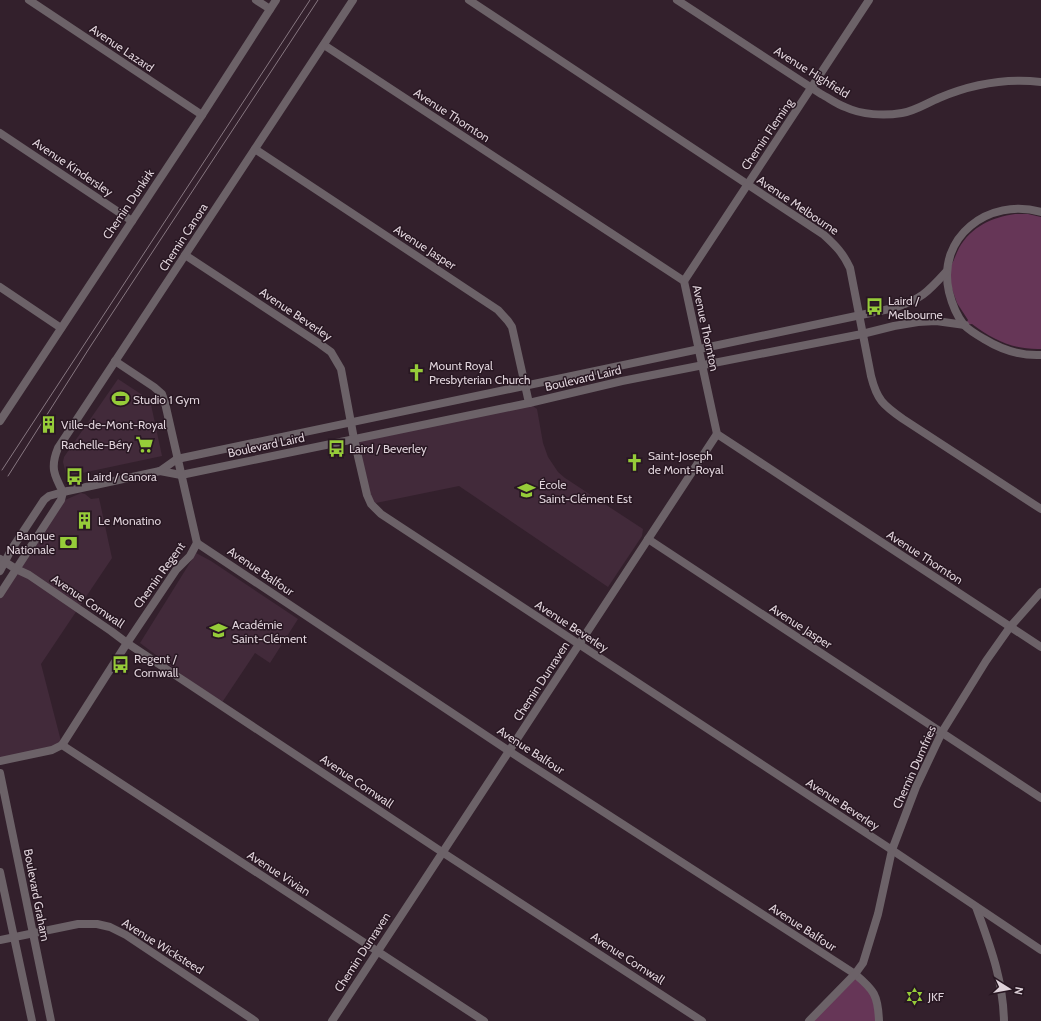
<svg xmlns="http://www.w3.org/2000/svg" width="1041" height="1021" viewBox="0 0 1041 1021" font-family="Cabin,sans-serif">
<rect width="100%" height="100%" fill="#33202c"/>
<g fill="#422a3a">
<polygon points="118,379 150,400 162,456 68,476 66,474 63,462 64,457"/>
<polygon points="529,403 537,409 543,443 548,457 558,472 565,478 643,529 642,536 608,587 459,486 371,504 354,439"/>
<polygon points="81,493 85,494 91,499 99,498 112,558 41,664 62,745 0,761 0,598 65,500"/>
<polygon points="196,553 211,561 298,619 270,663 255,653 221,704 140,643"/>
</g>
<g fill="#663657">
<path d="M1015,214H1028L1041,217V349C1014,350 993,340 972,324L965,325L968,320L957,303L946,272C954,263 954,258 959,248C971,227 992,217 1015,214Z"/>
<polygon points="855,974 870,987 879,1021 809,1021"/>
</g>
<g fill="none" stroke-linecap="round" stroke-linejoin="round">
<g stroke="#6c6268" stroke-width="8">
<polyline points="29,0 202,115"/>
<polyline points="256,0 270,9"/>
<path d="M469,0L824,235C836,246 843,253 850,268L871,376C877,400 883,405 903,419L1041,509"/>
<path d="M677,0L821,94C829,98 836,104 845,107C862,115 884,116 902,113C915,111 927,103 939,98C972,84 1006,78 1041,82"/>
<polyline points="324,45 684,281 717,434 1041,647"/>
<polyline points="0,133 132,221"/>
<polyline points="255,149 498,310 508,321 512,327 529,403"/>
<path d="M1041,212C989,197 936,237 949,292C952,304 956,315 964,325C969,330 977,335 984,339C1002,350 1020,356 1041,355"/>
<polyline points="185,255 320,344 331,352 341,369 354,439 367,495 371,504 381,514 892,850 1041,950"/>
<polyline points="684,281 869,0"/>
<polyline points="0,287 61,328"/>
<path d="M177,459L894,308C921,299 927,293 946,272"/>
<polyline points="181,475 529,403 622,381 862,334 894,326 918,322 936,321 965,325"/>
<polyline points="648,539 1041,798"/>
<path d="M197,543L509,751L855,974C874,990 878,995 879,1021"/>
<polyline points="127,643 442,852 702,1021"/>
<polyline points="62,745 484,1021"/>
<path d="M976,907C990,946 1003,979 1004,1021"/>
<polyline points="0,940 78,924 97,924 110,927 126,935 255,1021"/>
<polyline points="332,1021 717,434"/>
<polyline points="809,1021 855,974 863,963 878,914 892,850 916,787 942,732 986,661 1010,627 1041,592"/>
</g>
<g stroke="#6c6268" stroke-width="8">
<polyline points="0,421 202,115 276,0"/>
<polyline points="160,471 181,475"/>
<polyline points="0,559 16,569 29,575 111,631 127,643"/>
<polyline points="0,571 11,550 44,500 49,496 63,492 160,471 177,459"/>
<path d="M0,594L61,500L63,492C54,475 50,467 58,448L353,0"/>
<polyline points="0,761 52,750 62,745 127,643 176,570 190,556 197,543 165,403 162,394 154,387 115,361"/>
<polyline points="0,773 51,1021"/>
<polyline points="0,872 32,1021"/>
</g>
<g stroke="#877781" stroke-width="1">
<polyline points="2,470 310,0"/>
<polyline points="8,476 90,347 318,0"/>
</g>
</g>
<defs>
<symbol id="bus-bare" viewBox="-9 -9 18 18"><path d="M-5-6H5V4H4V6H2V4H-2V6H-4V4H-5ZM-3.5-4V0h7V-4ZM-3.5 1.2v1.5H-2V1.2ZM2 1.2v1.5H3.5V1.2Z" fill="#96cc39" stroke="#281722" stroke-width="2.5" paint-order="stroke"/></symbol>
<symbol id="church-bare" viewBox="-9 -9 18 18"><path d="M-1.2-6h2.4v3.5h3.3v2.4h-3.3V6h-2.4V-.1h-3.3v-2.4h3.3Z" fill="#96cc39" stroke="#281722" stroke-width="2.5" paint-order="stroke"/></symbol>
<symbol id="stadium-bare" viewBox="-9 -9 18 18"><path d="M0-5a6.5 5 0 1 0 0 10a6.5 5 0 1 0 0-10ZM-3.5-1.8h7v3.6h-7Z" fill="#96cc39" stroke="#281722" stroke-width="2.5" paint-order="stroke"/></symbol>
<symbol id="building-bare" viewBox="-9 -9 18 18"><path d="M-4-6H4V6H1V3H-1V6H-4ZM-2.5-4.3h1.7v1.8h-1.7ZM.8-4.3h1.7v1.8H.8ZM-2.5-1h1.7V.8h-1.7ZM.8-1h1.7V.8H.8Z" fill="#96cc39" stroke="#281722" stroke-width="2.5" paint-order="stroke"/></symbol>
<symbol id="supermarket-bare" viewBox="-9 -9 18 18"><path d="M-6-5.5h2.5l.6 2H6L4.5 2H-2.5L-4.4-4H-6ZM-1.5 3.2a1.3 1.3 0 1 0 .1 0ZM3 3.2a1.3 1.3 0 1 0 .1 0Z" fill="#96cc39" stroke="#281722" stroke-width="2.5" paint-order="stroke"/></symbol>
<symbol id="school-bare" viewBox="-9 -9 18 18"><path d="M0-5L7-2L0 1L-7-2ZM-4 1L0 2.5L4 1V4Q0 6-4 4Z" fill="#96cc39" stroke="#281722" stroke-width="2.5" paint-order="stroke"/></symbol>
<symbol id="bank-bare" viewBox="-9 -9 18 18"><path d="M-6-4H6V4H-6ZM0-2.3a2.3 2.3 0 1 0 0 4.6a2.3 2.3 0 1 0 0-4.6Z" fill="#96cc39" stroke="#281722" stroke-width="2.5" paint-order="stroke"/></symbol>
<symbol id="synagogue-bare" viewBox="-9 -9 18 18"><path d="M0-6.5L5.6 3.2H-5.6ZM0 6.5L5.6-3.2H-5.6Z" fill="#96cc39" stroke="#281722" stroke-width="2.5" paint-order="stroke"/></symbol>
</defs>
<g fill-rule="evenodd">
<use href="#bus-bare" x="862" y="294" width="25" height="25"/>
<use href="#church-bare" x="404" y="360" width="25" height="25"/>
<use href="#stadium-bare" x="108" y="386" width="25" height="25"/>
<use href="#building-bare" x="36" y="412" width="25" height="25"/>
<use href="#supermarket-bare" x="132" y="432" width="25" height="25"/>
<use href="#bus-bare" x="324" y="436" width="25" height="25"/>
<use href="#church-bare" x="622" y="450" width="25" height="25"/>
<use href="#bus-bare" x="62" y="464" width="25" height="25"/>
<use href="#school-bare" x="514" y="478" width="25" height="25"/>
<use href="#building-bare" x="72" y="508" width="25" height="25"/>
<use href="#bank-bare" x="56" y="530" width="25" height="25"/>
<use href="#school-bare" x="206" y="618" width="25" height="25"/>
<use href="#bus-bare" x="108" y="652" width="25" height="25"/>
<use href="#synagogue-bare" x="902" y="984" width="25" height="25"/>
</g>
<g text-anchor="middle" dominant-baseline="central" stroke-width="3" stroke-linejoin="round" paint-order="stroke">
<g font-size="12" fill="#dfd2da" stroke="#281722">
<text transform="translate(122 48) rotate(34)">Avenue Lazard</text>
<text transform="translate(812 72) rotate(32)">Avenue Highfield</text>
<text transform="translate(452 115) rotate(33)">Avenue Thornton</text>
<text transform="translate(767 134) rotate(-56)">Chemin Fleming</text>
<text transform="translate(73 167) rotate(34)">Avenue Kindersley</text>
<text transform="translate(128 204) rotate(-56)">Chemin Dunkirk</text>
<text transform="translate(798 205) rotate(34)">Avenue Melbourne</text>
<text transform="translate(183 237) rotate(-57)">Chemin Canora</text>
<text transform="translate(425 247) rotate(33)">Avenue Jasper</text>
<text transform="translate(296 314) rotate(34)">Avenue Beverley</text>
<text transform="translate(706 328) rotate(78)">Avenue Thornton</text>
<text transform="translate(583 378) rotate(-13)">Boulevard Laird</text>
<text transform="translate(266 445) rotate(-12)">Boulevard Laird</text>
<text transform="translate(925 557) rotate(33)">Avenue Thornton</text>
<text transform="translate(261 571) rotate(34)">Avenue Balfour</text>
<text transform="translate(159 575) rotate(-54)">Chemin Regent</text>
<text transform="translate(88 601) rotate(34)">Avenue Cornwall</text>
<text transform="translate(572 626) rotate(33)">Avenue Beverley</text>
<text transform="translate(801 626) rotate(33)">Avenue Jasper</text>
<text transform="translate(541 681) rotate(-57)">Chemin Dunraven</text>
<text transform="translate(531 750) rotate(33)">Avenue Balfour</text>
<text transform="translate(914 767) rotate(-66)">Chemin Dumfries</text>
<text transform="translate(357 781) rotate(34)">Avenue Cornwall</text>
<text transform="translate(843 804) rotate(33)">Avenue Beverley</text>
<text transform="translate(279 873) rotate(33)">Avenue Vivian</text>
<text transform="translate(37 895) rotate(79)">Boulevard Graham</text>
<text transform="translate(803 927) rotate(33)">Avenue Balfour</text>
<text transform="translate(163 946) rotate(32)">Avenue Wicksteed</text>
<text transform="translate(362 952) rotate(-57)">Chemin Dunraven</text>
<text transform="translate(628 958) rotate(33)">Avenue Cornwall</text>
</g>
<g font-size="12" fill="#dfd2da" stroke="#281722" text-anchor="start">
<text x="888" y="300">Laird /<tspan x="888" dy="14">Melbourne</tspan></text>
<text x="429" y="365">Mount Royal<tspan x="429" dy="14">Presbyterian Church</tspan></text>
<text x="133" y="399">Studio 1 Gym</text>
<text x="61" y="424">Ville-de-Mont-Royal</text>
<text x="132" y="444" text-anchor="end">Rachelle-Béry</text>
<text x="349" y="448">Laird / Beverley</text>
<text x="648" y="455">Saint-Joseph<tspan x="648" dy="14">de Mont-Royal</tspan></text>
<text x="87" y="476">Laird / Canora</text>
<text x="539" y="484">École<tspan x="539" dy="14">Saint-Clément Est</tspan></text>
<text x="98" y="520">Le Monatino</text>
<text x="55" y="535" text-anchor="end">Banque<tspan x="55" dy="14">Nationale</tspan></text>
<text x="232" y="624">Académie<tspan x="232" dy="14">Saint-Clément</tspan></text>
<text x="134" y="658">Regent /<tspan x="134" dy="14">Cornwall</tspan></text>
<text x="928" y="996">JKF</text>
</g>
</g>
<g transform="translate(1009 989) rotate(101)" stroke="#281722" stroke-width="3" paint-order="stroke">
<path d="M0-3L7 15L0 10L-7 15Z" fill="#dfd2da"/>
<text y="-6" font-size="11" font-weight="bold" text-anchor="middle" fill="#dfd2da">N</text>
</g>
</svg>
